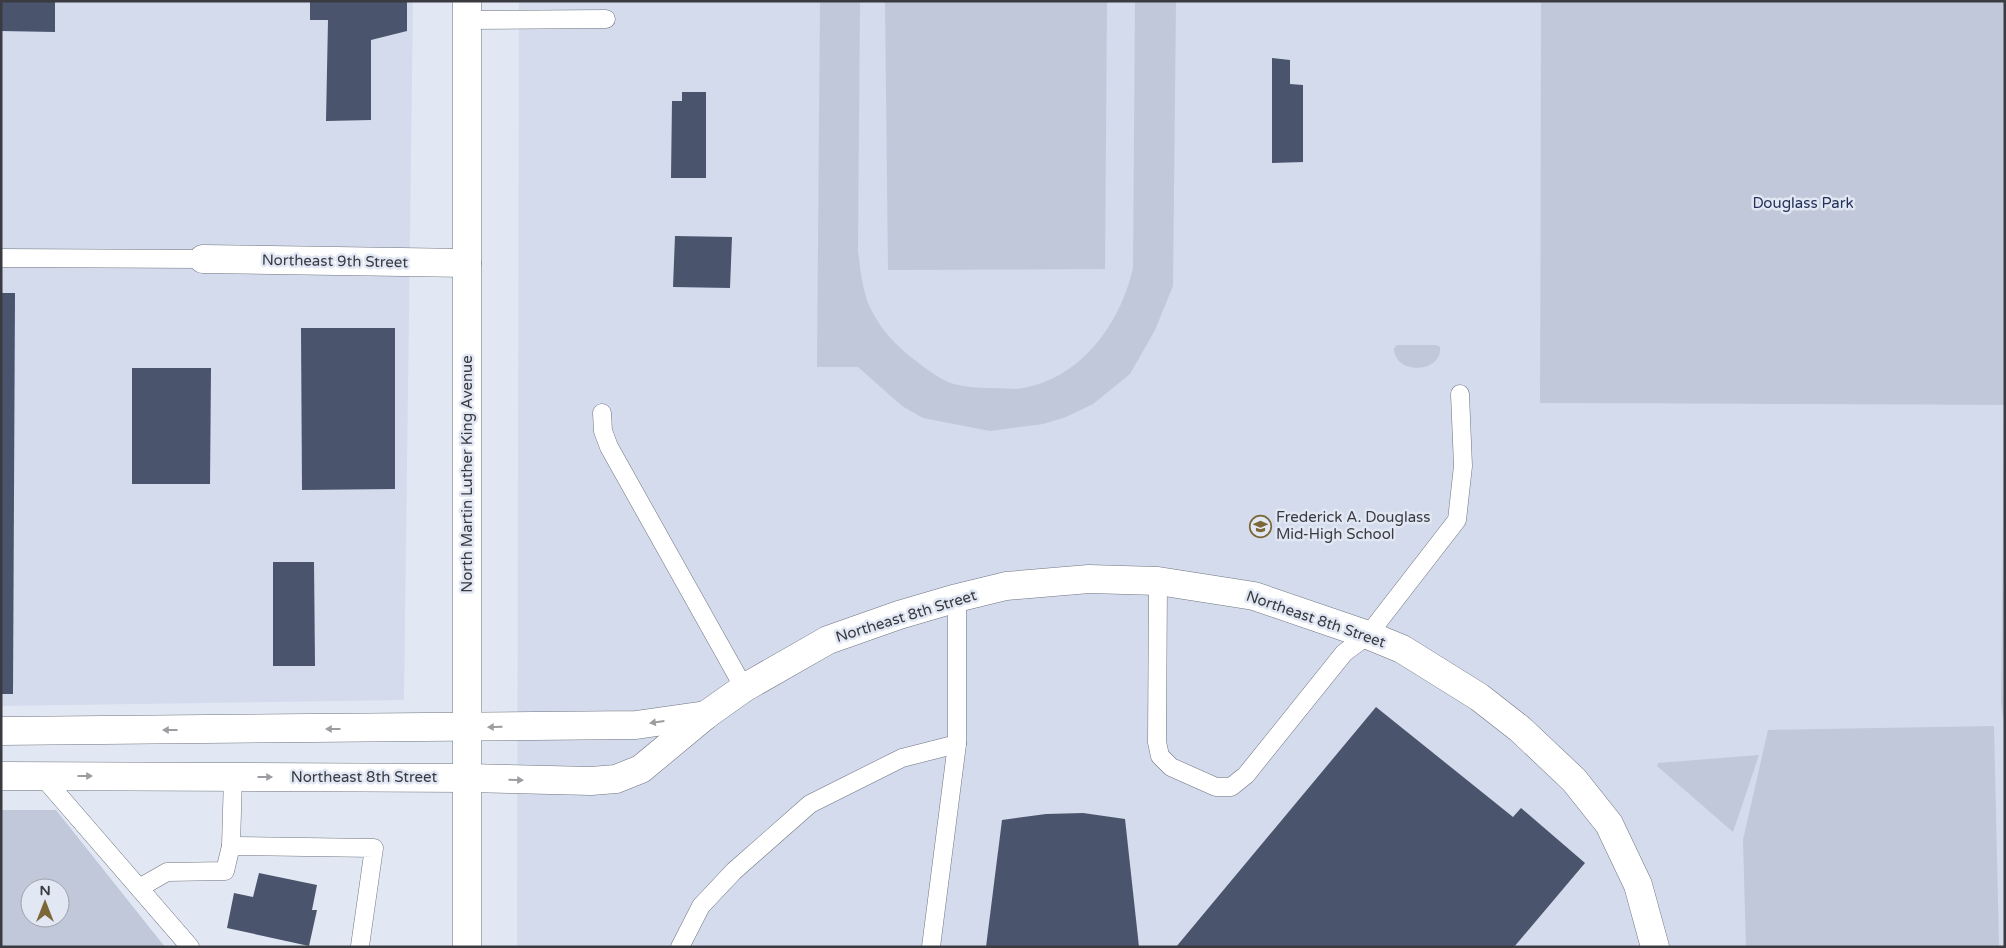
<svg xmlns="http://www.w3.org/2000/svg" width="2006" height="948" viewBox="0 0 2006 948" font-family="'Varela Round',sans-serif">
<rect width="100%" height="100%" fill="#e2e7f4"/>
<g fill="#d3dbed">
<polygon points="1,1 413,1 404,700 1,706"/>
<polygon points="519,1 1541,1 1540,403 2004,405 2001,701 2005,702 2005,947 517,947"/>
</g>
<g fill="#c0c8d9" fill-rule="evenodd">
<path d="M820,1H860L858,250C860,268 862,286 868,303C878,327 896,346 916,361C925,368 937,377 948,382C961,387 979,388 993,388C1001,388 1009,389 1016,389C1079,382 1120,325 1133,268L1135,1H1176L1173,286L1155,330L1130,374L1093,404L1066,417L1043,424L990,431L923,418L902,406L858,367H817Z"/>
<polygon points="885,1 1107,1 1105,269 888,270"/>
<polygon points="1541,1 2005,1 2005,733 2001,702 2004,405 1540,403"/>
<path d="M1397,345H1436L1440,347C1443,373 1394,376 1394,348Z"/>
<polygon points="1994,726 1999,947 1746,947 1743,840 1768,730"/>
<polygon points="1759,755 1733,832 1657,766 1658,763"/>
<path d="M1,810H56L165,947H1ZM30,888H60V918H30Z"/>
</g>
<g fill="#4a546c">
<polygon points="1,1 55,1 55,32 1,31"/>
<polygon points="310,1 407,1 407,31 371,40 371,120 326,121 328,20 310,20"/>
<polygon points="1272,58 1290,60 1290,84 1303,85 1303,162 1272,163"/>
<polygon points="682,92 706,92 706,178 671,178 672,101 682,101"/>
<polygon points="675,236 732,237 730,288 673,287"/>
<polygon points="1,293 15,293 13,694 1,694"/>
<polygon points="301,328 395,328 395,489 302,490"/>
<polygon points="132,368 211,368 210,484 132,484"/>
<polygon points="273,562 314,562 315,666 273,666"/>
<polygon points="1376,707 1513,817 1521,808 1585,863 1514,947 1176,947"/>
<polygon points="1083,813 1125,819 1139,947 986,947 1002,820 1046,814"/>
<polygon points="259,873 317,885 312,910 317,910 309,946 227,928 234,893 253,897"/>
</g>
<g fill="none" stroke-linecap="round" stroke-linejoin="round">
<defs>
<g id="service">
<polyline points="466,20 606,19"/>
<polyline points="1,258 203,259"/>
<polyline points="602,413 603,431 609,447 744,688"/>
<polyline points="1158,581 1157,742 1160,756 1171,767 1216,787 1231,787 1246,775 1344,653 1368,635 1457,520 1463,466 1460,394"/>
<polyline points="42,776 190,947"/>
<polyline points="231,846 233,776"/>
<polyline points="139,888 167,872 225,871 231,846 374,848 360,946"/>
<polyline points="680,947 701,906 734,871 810,804 902,758 957,744"/>
<polyline points="931,947 957,744 957,598"/>
</g>
<polyline id="minor" points="203,259 467,263"/>
<g id="tertiary">
<polyline points="1,731 636,725 706,715"/>
<polyline points="1,776 467,778 591,781 616,779 641,769 706,715 744,688 828,640 899,615 957,598 1006,586 1089,579 1158,581 1254,596 1368,635 1402,649 1479,697 1520,729 1574,780 1609,824 1638,885 1655,947"/>
</g>
<polyline id="secondary" points="467,1 467,947"/>
</defs>
<use href="#service" stroke="#6f747f" stroke-width="19"/>
<use href="#minor" stroke="#6f747f" stroke-width="29"/>
<use href="#tertiary" stroke="#6f747f" stroke-width="29"/>
<use href="#secondary" stroke="#6f747f" stroke-width="29"/>
<use href="#service" stroke="#fff" stroke-width="18"/>
<use href="#minor" stroke="#fff" stroke-width="28"/>
<use href="#tertiary" stroke="#fff" stroke-width="28"/>
<use href="#secondary" stroke="#fff" stroke-width="28"/>
</g>
<defs><path id="oneway-solid" d="M-6-.8H1V-3.2L6.5 0L1 3.2V.8H-6Z" transform="scale(1.25)"/></defs>
<g fill="#9c9da0">
<use href="#oneway-solid" transform="translate(657 722) rotate(172)"/>
<use href="#oneway-solid" transform="translate(495 727) rotate(179)"/>
<use href="#oneway-solid" transform="translate(333 729) rotate(180)"/>
<use href="#oneway-solid" transform="translate(170 730) rotate(180)"/>
<use href="#oneway-solid" transform="translate(85 776)"/>
<use href="#oneway-solid" transform="translate(265 777)"/>
<use href="#oneway-solid" transform="translate(516 780) rotate(2)"/>
</g>
<defs>
<symbol id="school-ring" viewBox="-11 -11 22 22"><circle r="9.5" fill="#e2e7f4" stroke="#7c6736" stroke-width="1.5"/><path d="M0-5L7-2L0 1L-7-2ZM-4 1L0 2.5L4 1V4Q0 6-4 4Z" fill="#7c6736"/></symbol>
</defs>
<g fill-rule="evenodd">
<use href="#school-ring" x="1248" y="514" width="25" height="25"/>
</g>
<g text-anchor="middle" dominant-baseline="central" stroke-width="5" stroke-linejoin="round" paint-order="stroke">
<g font-size="15" fill="#233258" stroke="#e2e7f4">
<text x="1803" y="203">Douglass Park</text>
</g>
<g font-size="15" fill="#393b40" stroke="#e2e7f4">
<text transform="translate(335 261) rotate(1)">Northeast 9th Street</text>
<text transform="translate(467 474) rotate(-90)">North Martin Luther King Avenue</text>
<text transform="translate(906 616) rotate(-17)">Northeast 8th Street</text>
<text transform="translate(1316 619) rotate(19)">Northeast 8th Street</text>
<text x="364" y="777">Northeast 8th Street</text>
</g>
<g font-size="15" fill="#393b40" stroke="#e2e7f4" text-anchor="start">
<text x="1276" y="517">Frederick A. Douglass<tspan x="1276" dy="17">Mid-High School</tspan></text>
</g>
</g>
<rect width="2006" height="948" fill="none" stroke="#393b40" stroke-width="5"/>
<g transform="translate(45 903)"><circle r="24" fill="#e2e7f4" stroke="#9ea2ac"/>
<path d="M0-4L9 19L0 12L-9 19Z" fill="#7c6736"/>
<text y="-8" font-size="14" font-weight="bold" text-anchor="middle" fill="#393b40">N</text>
</g>
</svg>
